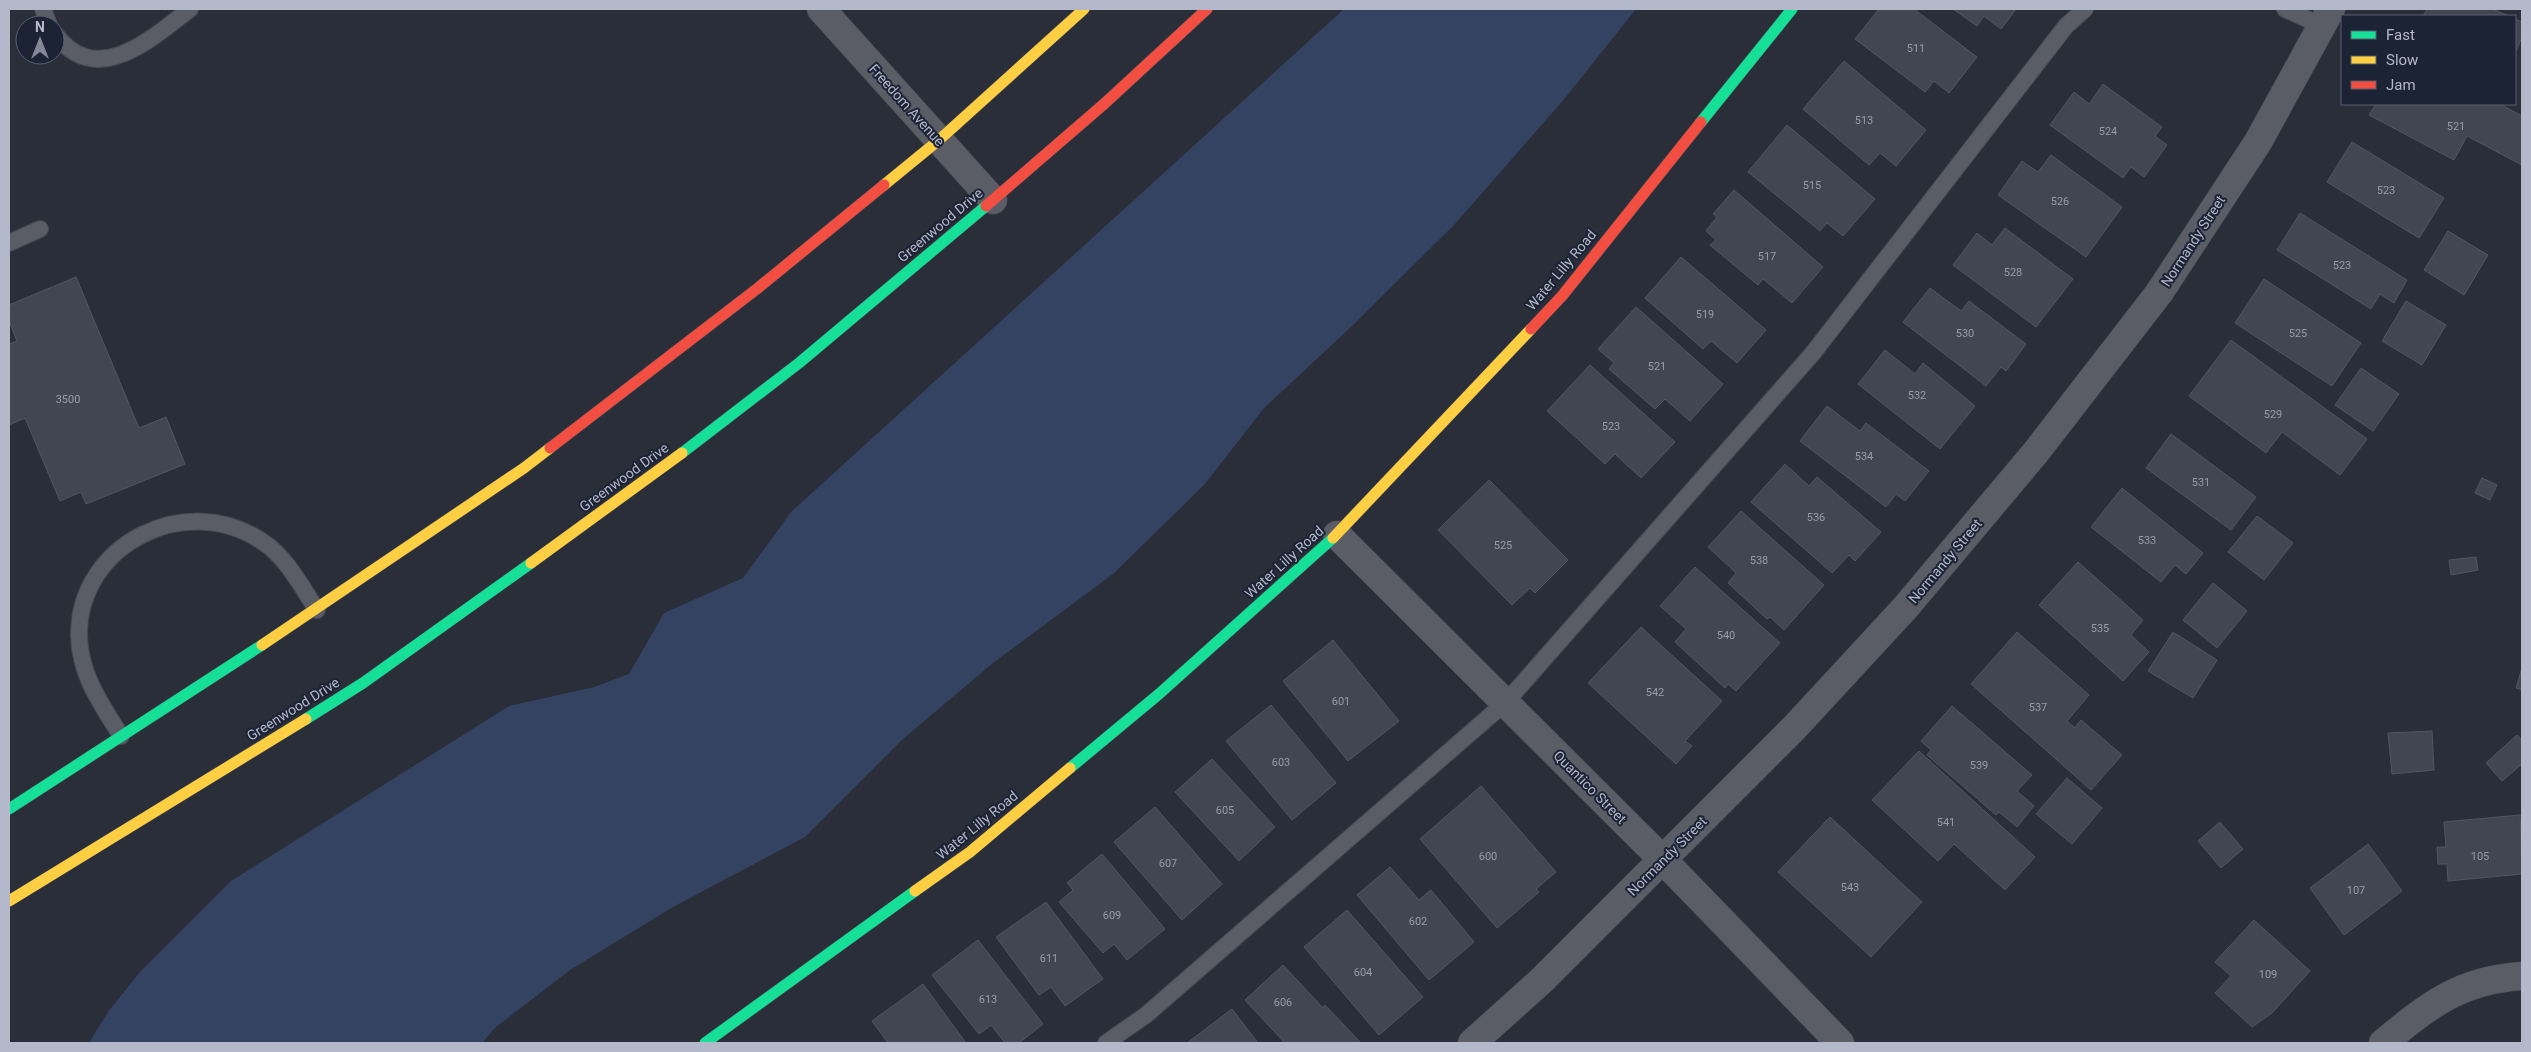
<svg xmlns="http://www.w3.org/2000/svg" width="2531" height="1052" viewBox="0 0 2531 1052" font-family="Roboto,sans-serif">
<rect width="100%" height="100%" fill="#292e39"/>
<polygon fill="#344362" points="1344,9 1636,9 1566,97 1454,225 1351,327 1264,408 1205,484 1113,574 993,663 903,739 805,837 673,907 570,970 496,1027 482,1043 89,1043 108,1012 139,973 231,881 509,706 594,687 629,674 664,613 743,578 791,512"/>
<g fill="#424650" stroke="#515660">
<polygon points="1879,9 1914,9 1977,57 1949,93 1934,81 1925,92 1855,39"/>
<polygon points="1953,9 2016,9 2001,29 1984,16 1977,26"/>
<polygon points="2427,9 2492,9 2509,16 2423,16"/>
<polygon points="2515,19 2522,22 2522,37 2515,53"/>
<polygon points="1844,61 1926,130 1896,166 1880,153 1869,165 1803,109"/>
<polygon points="2103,84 2162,127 2155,136 2167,145 2144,177 2131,167 2123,178 2050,125 2074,92 2089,104"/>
<polygon points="2376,104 2500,104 2522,116 2522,165 2467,136 2454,160 2369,115"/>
<polygon points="1787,125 1875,199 1843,236 1827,223 1820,231 1748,172"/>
<polygon points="2352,142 2444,198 2419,238 2327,182"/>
<polygon points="2051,155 2122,207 2086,257 1998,195 2022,161 2038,172"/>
<polygon points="1734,190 1823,267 1792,303 1763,279 1758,285 1710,245 1716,240 1706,231 1717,217 1713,214"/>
<polygon points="2300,213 2407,280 2394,303 2380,294 2371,309 2277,250"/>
<polygon points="2005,228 2073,279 2036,327 1953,265 1977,233 1992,245"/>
<polygon points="2448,231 2488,255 2464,295 2424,270"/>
<polygon points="1681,257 1766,330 1737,363 1711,341 1703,349 1645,298"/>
<polygon points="76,277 139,428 166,417 185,464 86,504 81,492 60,501 25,418 9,425 9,344 17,341 9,321 9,305"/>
<polygon points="2264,279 2361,343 2332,386 2235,323"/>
<polygon points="1930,288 1961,311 1969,301 2026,344 2006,371 2001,367 1986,386 1903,322"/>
<polygon points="2406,301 2446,325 2422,365 2382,341"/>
<polygon points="1636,307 1723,384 1690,421 1665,399 1655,409 1609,369 1614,363 1598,349"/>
<polygon points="2231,340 2367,439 2340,475 2282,432 2266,453 2189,396"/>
<polygon points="1885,350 1915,374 1923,363 1975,406 1940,449 1858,384"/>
<polygon points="1590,365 1675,442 1641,478 1615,454 1605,464 1547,411"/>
<polygon points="2361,368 2399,394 2373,431 2335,405"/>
<polygon points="1827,406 1860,431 1866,423 1929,471 1905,501 1896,494 1886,507 1800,441"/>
<polygon points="2171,434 2256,497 2231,530 2146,468"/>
<polygon points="1785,464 1809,486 1817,477 1881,532 1855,561 1849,555 1832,573 1751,502"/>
<polygon points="2482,478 2497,485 2490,500 2475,493"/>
<polygon points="1489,480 1568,560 1535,593 1530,588 1512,605 1438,530"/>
<polygon points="2122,488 2203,553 2186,574 2175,565 2161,582 2091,527"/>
<polygon points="1741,511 1824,585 1784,630 1770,617 1767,619 1728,583 1736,573 1708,547"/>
<polygon points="2257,516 2293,543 2264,580 2228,552"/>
<polygon points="2476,557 2478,570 2451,575 2449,560"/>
<polygon points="2078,562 2143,620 2131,635 2149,652 2123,681 2039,605"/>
<polygon points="1695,567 1780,643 1736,691 1728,684 1725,688 1675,642 1686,629 1660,606"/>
<polygon points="2213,583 2247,611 2217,648 2183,620"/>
<polygon points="1641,627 1722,701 1685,741 1692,746 1676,764 1588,683"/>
<polygon points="2017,632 2089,695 2067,721 2075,728 2081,720 2122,755 2091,790 1971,684"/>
<polygon points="2173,632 2217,660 2193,698 2148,671"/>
<polygon points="1333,640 1399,721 1348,761 1283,681"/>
<polygon points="2522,668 2522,690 2516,688"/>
<polygon points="1271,705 1336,783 1292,820 1226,741"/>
<polygon points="1952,706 2032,775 2017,791 2034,806 2017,827 1999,812 1996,815 1927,755 1931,750 1921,741"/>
<polygon points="2432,731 2434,770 2392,774 2388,733"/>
<polygon points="2517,735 2522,740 2522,764 2502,781 2486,763"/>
<polygon points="1919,751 2035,857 2005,890 1954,844 1938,861 1872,800"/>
<polygon points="1212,759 1275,827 1239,861 1175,792"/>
<polygon points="2067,778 2102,808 2072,844 2036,814"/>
<polygon points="1481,786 1556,872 1536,889 1539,892 1497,928 1420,839"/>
<polygon points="1155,807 1222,884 1182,920 1114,842"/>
<polygon points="2520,815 2522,874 2448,881 2447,864 2438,864 2437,847 2446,847 2444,822"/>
<polygon points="1830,817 1922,902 1871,957 1778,872"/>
<polygon points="2220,822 2243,849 2221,868 2198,841"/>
<polygon points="2368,844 2402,891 2344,935 2310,888"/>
<polygon points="1102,854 1165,929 1127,960 1114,944 1103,953 1059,902 1073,890 1067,883"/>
<polygon points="1390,867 1419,900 1431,890 1474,942 1429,980 1357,895"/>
<polygon points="1046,902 1103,979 1065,1006 1051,987 1039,995 996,937"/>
<polygon points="1347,910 1423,997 1379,1035 1304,947"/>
<polygon points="2254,920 2310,971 2272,1013 2252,1027 2215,993 2231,976 2215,962"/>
<polygon points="978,940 1043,1024 1019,1043 1005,1043 991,1025 979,1034 932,975"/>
<polygon points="1283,965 1323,1008 1325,1005 1361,1043 1285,1043 1245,1000"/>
<polygon points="923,984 966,1043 888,1043 872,1021"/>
<polygon points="1232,1009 1258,1043 1187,1043"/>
</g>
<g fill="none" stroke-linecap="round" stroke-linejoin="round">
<defs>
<g id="lane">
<polyline points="43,9 49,25"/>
<polyline points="2285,9 2322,26"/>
<path d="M55,34C97,90 152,38 190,9"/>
<polyline points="9,243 40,229"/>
<path d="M121,736C101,704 80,675 79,636C78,543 188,490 263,542C287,558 301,586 317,610"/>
<polyline points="1106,1043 1146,1015 1506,702 1813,353 2066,26 2085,9"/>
</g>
<g id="street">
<polyline points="821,9 993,200"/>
<polyline points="1337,535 1663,860 1840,1043"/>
<polyline points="1472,1043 1542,980 1794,728 1905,608 2036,452 2159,293 2258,142 2331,9"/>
<path d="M2383,1043C2429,1005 2460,980 2522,976"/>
</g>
<g id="fast">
<polyline points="1701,122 1792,9"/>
<polyline points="682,453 799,363 986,206"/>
<polyline points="306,719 363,683 531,563"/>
<polyline points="1070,768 1159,694 1333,538"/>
<polyline points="9,809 262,645"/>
<polyline points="705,1043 915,891"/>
</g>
<g id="slow">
<polyline points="884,185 939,140 1084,9"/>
<polyline points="1333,538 1531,329"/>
<polyline points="531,563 682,453"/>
<polyline points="262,645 524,468 550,448"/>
<polyline points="915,891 970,852 1070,768"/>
<polyline points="9,901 306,719"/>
</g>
<g id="jam">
<polyline points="986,206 1104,104 1207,9"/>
<polyline points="1531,329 1562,296 1701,122"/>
<polyline points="550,448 758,288 884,185"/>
</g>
</defs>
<use href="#lane" stroke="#464951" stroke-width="18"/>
<use href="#street" stroke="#464951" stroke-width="29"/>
<use href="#fast" stroke="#464951" stroke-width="12"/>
<use href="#slow" stroke="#464951" stroke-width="12"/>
<use href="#jam" stroke="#464951" stroke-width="12"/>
<use href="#lane" stroke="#5a5d66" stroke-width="16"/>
<use href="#street" stroke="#5a5d66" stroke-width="28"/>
<use href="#fast" stroke="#16e098" stroke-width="11"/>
<use href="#slow" stroke="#ffcf43" stroke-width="11"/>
<use href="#jam" stroke="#f24e42" stroke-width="11"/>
</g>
<g text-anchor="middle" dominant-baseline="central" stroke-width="4" stroke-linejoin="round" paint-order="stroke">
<g font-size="11" fill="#979cac">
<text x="1916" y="48">511</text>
<text x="1864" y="120">513</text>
<text x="2456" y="126">521</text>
<text x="2108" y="131">524</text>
<text x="1812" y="185">515</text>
<text x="2386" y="190">523</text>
<text x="2060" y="201">526</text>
<text x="1767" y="256">517</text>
<text x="2342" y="265">523</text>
<text x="2013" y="272">528</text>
<text x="1705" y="314">519</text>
<text x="1965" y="333">530</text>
<text x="2298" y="333">525</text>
<text x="1657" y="366">521</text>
<text x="1917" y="395">532</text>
<text x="68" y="399">3500</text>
<text x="2273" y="414">529</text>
<text x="1611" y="426">523</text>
<text x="1864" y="456">534</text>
<text x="2201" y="482">531</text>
<text x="1816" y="517">536</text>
<text x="2147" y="540">533</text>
<text x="1503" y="545">525</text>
<text x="1759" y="560">538</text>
<text x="2100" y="628">535</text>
<text x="1726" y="635">540</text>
<text x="1655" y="692">542</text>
<text x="1341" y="701">601</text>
<text x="2038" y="707">537</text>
<text x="1281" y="762">603</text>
<text x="1979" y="765">539</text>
<text x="1225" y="810">605</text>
<text x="1946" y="822">541</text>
<text x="1488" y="856">600</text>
<text x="2480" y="856">105</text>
<text x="1168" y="863">607</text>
<text x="1850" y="887">543</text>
<text x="2356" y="890">107</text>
<text x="1112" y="915">609</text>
<text x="1418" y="921">602</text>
<text x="1049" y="958">611</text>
<text x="1363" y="972">604</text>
<text x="2268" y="974">109</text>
<text x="988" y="999">613</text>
<text x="1283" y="1002">606</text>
</g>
<g font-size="14" fill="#b3b9ca" stroke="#1c2334">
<text transform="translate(907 105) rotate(48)">Freedom Avenue</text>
<text transform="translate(940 225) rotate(-40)">Greenwood Drive</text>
<text transform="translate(2193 241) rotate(-57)">Normandy Street</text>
<text transform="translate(1561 270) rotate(-50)">Water Lilly Road</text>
<text transform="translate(624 477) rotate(-36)">Greenwood Drive</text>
<text transform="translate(1945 561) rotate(-50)">Normandy Street</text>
<text transform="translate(1284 562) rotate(-42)">Water Lilly Road</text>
<text transform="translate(293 709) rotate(-32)">Greenwood Drive</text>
<text transform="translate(1590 787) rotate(45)">Quantico Street</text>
<text transform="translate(977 825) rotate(-39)">Water Lilly Road</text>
<text transform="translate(1667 856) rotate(-45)">Normandy Street</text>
</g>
</g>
<rect width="2531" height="1052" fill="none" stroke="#b3b9ca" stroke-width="20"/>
<rect x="2341" y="15" width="175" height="90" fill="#1c2334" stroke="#585f70"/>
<rect x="2351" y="31" width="25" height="8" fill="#16e098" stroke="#585f70"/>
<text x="2386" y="40" font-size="15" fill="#b3b9ca">Fast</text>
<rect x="2351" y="56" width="25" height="8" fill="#ffcf43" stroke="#585f70"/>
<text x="2386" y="65" font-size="15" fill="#b3b9ca">Slow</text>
<rect x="2351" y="81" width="25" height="8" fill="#f24e42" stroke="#585f70"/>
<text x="2386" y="90" font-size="15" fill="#b3b9ca">Jam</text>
<g transform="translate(40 40)"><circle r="24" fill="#1c2334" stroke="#585f70"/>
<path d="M0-4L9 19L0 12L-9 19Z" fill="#838897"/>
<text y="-8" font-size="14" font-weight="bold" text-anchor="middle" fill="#b3b9ca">N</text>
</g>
</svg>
